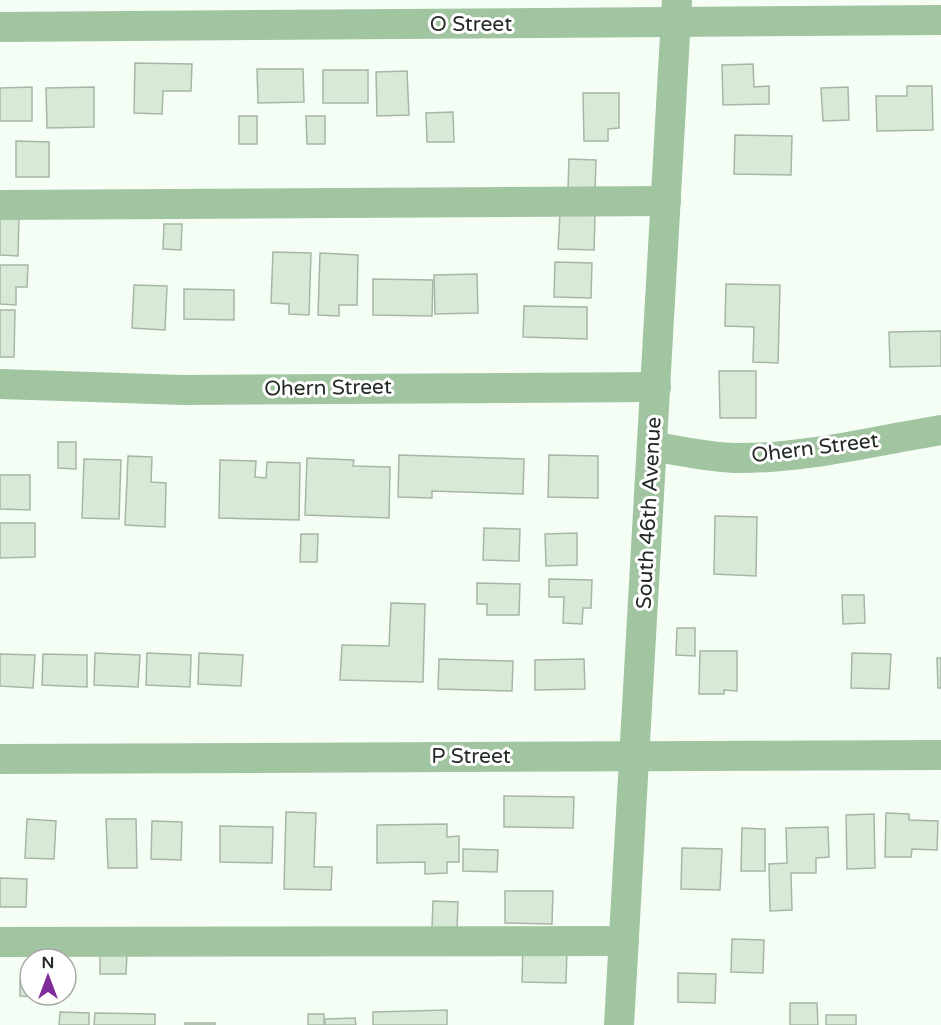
<svg xmlns="http://www.w3.org/2000/svg" width="941" height="1025" viewBox="0 0 941 1025" font-family="'Varela Round',sans-serif">
<rect width="100%" height="100%" fill="#f4fef4"/>
<g fill="#d8e9d7" stroke="#a6b7a6" stroke-width="1.5">
<polygon points="135,63 192,64 191,91 163,91 162,114 134,113"/>
<polygon points="753,64 754,87 769,86 769,104 723,105 722,65"/>
<polygon points="257,69 303,69 304,102 258,103"/>
<rect x="323" y="70" width="45" height="33"/>
<polygon points="407,71 409,115 377,116 376,72"/>
<polygon points="907,86 932,86 933,130 877,131 876,96 907,96"/>
<polygon points="32,87 32,121 0,121 0,88"/>
<polygon points="94,87 94,127 47,128 46,88"/>
<polygon points="848,87 849,120 823,121 821,88"/>
<polygon points="583,93 619,93 619,128 608,129 608,141 584,141"/>
<polygon points="453,112 454,142 427,142 426,113"/>
<rect x="239" y="116" width="18" height="28"/>
<polygon points="306,116 325,116 325,144 307,144"/>
<polygon points="735,135 792,136 791,175 734,174"/>
<polygon points="16,141 49,142 49,177 16,177"/>
<polygon points="569,159 596,160 595,190 568,189"/>
<polygon points="560,214 595,215 594,250 558,249"/>
<polygon points="0,216 19,216 18,256 0,255"/>
<polygon points="164,224 182,224 181,250 163,249"/>
<polygon points="273,252 311,253 309,315 289,314 289,304 271,303"/>
<polygon points="320,253 358,255 357,305 339,305 339,316 318,315"/>
<polygon points="555,262 592,263 591,298 554,297"/>
<polygon points="0,265 28,265 27,287 16,287 16,305 0,304"/>
<polygon points="477,274 478,313 435,314 434,275"/>
<polygon points="373,279 433,280 432,316 373,315"/>
<polygon points="726,284 780,285 778,363 753,362 754,327 725,326"/>
<polygon points="134,285 167,286 165,330 132,328"/>
<polygon points="184,289 234,290 234,320 184,319"/>
<polygon points="524,306 587,307 587,339 523,337"/>
<polygon points="0,310 15,310 14,357 0,357"/>
<polygon points="941,331 941,366 890,367 889,332"/>
<polygon points="719,371 756,371 756,418 720,418"/>
<polygon points="58,442 76,442 76,469 58,468"/>
<polygon points="399,455 524,459 523,494 432,491 432,498 398,497"/>
<polygon points="549,455 598,456 598,498 548,497"/>
<polygon points="128,456 152,457 151,482 166,483 165,527 125,525"/>
<polygon points="307,458 354,460 353,466 390,467 389,518 305,515"/>
<polygon points="84,459 121,460 119,519 82,518"/>
<polygon points="220,460 256,461 255,477 266,478 267,462 300,463 299,520 219,518"/>
<polygon points="0,475 30,475 30,510 0,509"/>
<polygon points="715,516 757,517 756,576 714,574"/>
<polygon points="0,523 35,523 35,557 0,558"/>
<polygon points="484,528 520,529 519,561 483,560"/>
<polygon points="577,533 577,565 546,566 545,534"/>
<polygon points="301,534 318,534 317,562 300,562"/>
<polygon points="549,579 592,580 591,608 583,608 582,624 563,623 564,597 549,597"/>
<polygon points="477,583 520,584 519,615 487,615 487,604 477,604"/>
<polygon points="842,595 864,595 865,623 843,624"/>
<polygon points="391,603 425,604 423,682 340,680 342,645 389,646"/>
<polygon points="677,628 695,628 695,656 676,655"/>
<polygon points="700,651 737,651 737,691 724,690 724,694 699,694"/>
<polygon points="95,653 140,655 138,687 94,685"/>
<polygon points="147,653 191,655 190,687 146,685"/>
<polygon points="199,653 243,655 241,686 198,684"/>
<polygon points="852,653 891,654 889,689 851,688"/>
<polygon points="0,654 35,655 33,688 0,686"/>
<polygon points="43,654 87,655 87,687 42,685"/>
<polygon points="937,658 941,658 941,688 938,688"/>
<polygon points="439,659 513,661 512,691 438,689"/>
<polygon points="584,659 585,689 535,690 535,660"/>
<polygon points="504,796 574,797 573,828 504,827"/>
<polygon points="286,812 316,813 314,867 332,867 331,890 284,889"/>
<polygon points="886,813 909,814 909,820 938,821 937,850 912,849 911,857 885,857"/>
<polygon points="874,814 875,868 847,869 846,815"/>
<polygon points="27,819 56,821 54,859 25,858"/>
<polygon points="106,819 136,819 137,868 108,868"/>
<polygon points="152,821 182,822 181,860 151,859"/>
<polygon points="447,824 447,837 459,836 459,862 447,862 447,873 425,874 425,862 377,863 377,825"/>
<polygon points="220,826 273,827 272,863 220,862"/>
<polygon points="828,827 829,857 816,858 816,873 791,873 792,910 770,911 769,864 787,863 786,828"/>
<polygon points="742,828 765,829 765,871 741,871"/>
<polygon points="682,848 722,849 720,890 681,889"/>
<polygon points="463,849 498,850 497,872 463,871"/>
<polygon points="0,878 27,879 26,907 0,907"/>
<polygon points="505,891 553,891 552,924 505,923"/>
<polygon points="433,901 458,902 457,930 432,929"/>
<polygon points="732,939 764,940 763,973 731,972"/>
<polygon points="523,947 567,949 566,983 522,982"/>
<polygon points="100,953 127,953 126,974 100,974"/>
<polygon points="678,973 716,974 715,1003 678,1002"/>
<polygon points="20,980 30,980 30,995 46,995 46,997 20,996"/>
<polygon points="790,1003 817,1003 818,1025 790,1025"/>
<polygon points="447,1010 447,1025 373,1025 373,1012"/>
<polygon points="60,1012 89,1013 89,1025 59,1025"/>
<polygon points="95,1013 155,1014 155,1025 94,1025"/>
<rect x="308" y="1014" width="16" height="11"/>
<rect x="826" y="1015" width="30" height="10"/>
<polygon points="355,1018 356,1025 325,1025 325,1019"/>
<rect x="185" y="1023" width="30" height="2"/>
</g>
<g fill="none" stroke-linecap="round" stroke-linejoin="round">
<g stroke="#a1c4a1" stroke-width="30">
<polyline points="0,27 941,20"/>
<polyline points="0,205 666,201"/>
<polyline points="0,384 183,390 656,387"/>
<path d="M652,446C679,451 707,457 735,458C804,459 873,441 941,430"/>
<polyline points="0,759 941,755"/>
<polyline points="0,942 624,941"/>
<polyline points="619,1025 677,0"/>
</g>
</g>
<g text-anchor="middle" dominant-baseline="central" stroke-width="6" stroke-linejoin="round" paint-order="stroke">
<g font-size="21" fill="#242b24" stroke="#fff">
<text x="471" y="24">O Street</text>
<text transform="translate(328 388) rotate(-1)">Ohern Street</text>
<text transform="translate(815 448) rotate(-7)">Ohern Street</text>
<text transform="translate(649 513) rotate(-87)">South 46th Avenue</text>
<text x="471" y="756">P Street</text>
</g>
</g>
<g transform="translate(48 977)"><circle r="28" fill="#ffffff" stroke="#a7aaa7" stroke-width="1.5"/>
<path d="M0-4.5L10 22L0 15L-10 22Z" fill="#7e2b9b"/>
<text y="-9" font-size="16" font-weight="bold" text-anchor="middle" fill="#242b24">N</text>
</g>
</svg>
